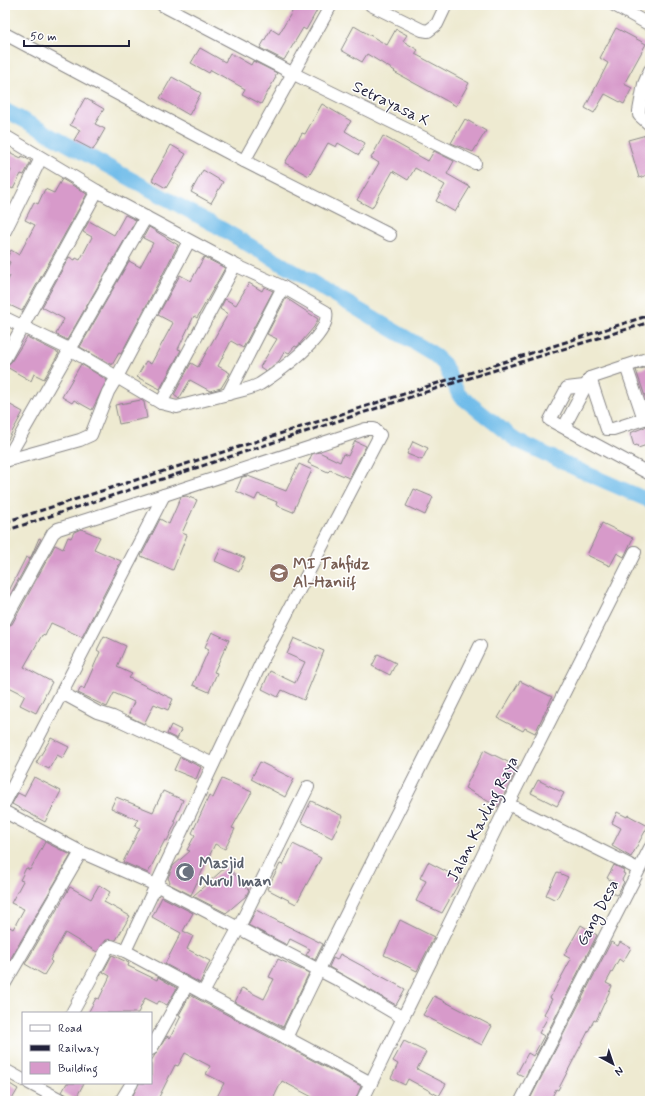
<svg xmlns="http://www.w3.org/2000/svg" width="655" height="1106" viewBox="0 0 655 1106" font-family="Mynerve,sans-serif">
<rect width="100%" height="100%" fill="#fff"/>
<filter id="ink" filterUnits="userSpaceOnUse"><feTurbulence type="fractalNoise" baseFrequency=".025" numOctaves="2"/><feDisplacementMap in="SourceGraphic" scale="8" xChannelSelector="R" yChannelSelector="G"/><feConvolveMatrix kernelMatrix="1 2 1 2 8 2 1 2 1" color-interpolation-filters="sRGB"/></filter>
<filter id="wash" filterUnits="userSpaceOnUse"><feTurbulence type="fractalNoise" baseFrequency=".012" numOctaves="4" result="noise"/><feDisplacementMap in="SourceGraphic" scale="16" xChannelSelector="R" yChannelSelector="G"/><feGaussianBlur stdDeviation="0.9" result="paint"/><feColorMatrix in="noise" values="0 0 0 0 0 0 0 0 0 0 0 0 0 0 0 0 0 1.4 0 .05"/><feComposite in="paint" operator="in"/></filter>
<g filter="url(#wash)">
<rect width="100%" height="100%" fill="#eeead1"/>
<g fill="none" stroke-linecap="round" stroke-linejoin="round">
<polyline stroke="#70bce9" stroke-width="15" points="5,110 222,229 432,353 444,364 459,395 516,440 579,470 650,501"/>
</g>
<g id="blocks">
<g fill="#d79aca">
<polygon points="296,5 320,5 306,30 303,28 284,60 260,48 271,29 279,34"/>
<polygon points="354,26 387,45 396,29 407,35 403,41 418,50 415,54 469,83 456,106 394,72 395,71 367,54 362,62 341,50"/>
<polygon points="616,28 646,44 624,84 632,88 624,104 605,94 594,113 585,108 608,63 600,58"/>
<polygon points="200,48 225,62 230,53 251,65 253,61 277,73 275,76 276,77 261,104 242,94 245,89 211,70 209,73 191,63"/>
<polygon points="172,77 201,93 189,115 160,98"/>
<polygon points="85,98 104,109 95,124 105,129 93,150 74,140 80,130 70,125"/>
<polygon points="322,104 351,121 345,131 365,143 359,155 338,143 336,147 328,143 309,176 285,163 302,133 305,134"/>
<polygon points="465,119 486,131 473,152 451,143"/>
<polygon points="650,134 650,174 639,178 628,140"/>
<polygon points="383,136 428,161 434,151 454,161 447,174 470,187 455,212 436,201 445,185 415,168 408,180 393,171 372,208 357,200 379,163 371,158"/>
<polygon points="171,145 186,154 166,188 152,180"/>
<polygon points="9,152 21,158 22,156 31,161 24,175 21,174 13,189 5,185 11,170 5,167 5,159"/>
<polygon points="203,170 223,182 211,203 191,192"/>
<polygon points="62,179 87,194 22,311 5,303 5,286 10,276 5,274 10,262 6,260 11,250 19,255 35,225 25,220 34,202 38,204 45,189 54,193"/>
<polygon points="125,215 136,220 67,340 56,334 64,319 42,307 69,257 75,260 76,258 80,260 92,237 83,232 89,221 114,235"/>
<polygon points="149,227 178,245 121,354 119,353 112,365 80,347 129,261 140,267 153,243 143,238"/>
<polygon points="204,257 225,268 197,318 194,316 178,349 181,350 160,389 137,377 146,361 151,364 173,323 158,315 180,275 191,281"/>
<polygon points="249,283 262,291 264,287 273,291 243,348 231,341 218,366 230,373 221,388 210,391 190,380 179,399 174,395 191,363 198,367 228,314 220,309 225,299 236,305"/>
<polygon points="286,298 318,319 314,327 297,347 295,346 289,353 285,351 279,361 266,371 260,367 277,339 267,334"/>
<polygon points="27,337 59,353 44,379 34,374 31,381 5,366 11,362"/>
<polygon points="81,364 107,380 92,410 74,400 72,403 62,397"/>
<polygon points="648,367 650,372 650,405 648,405 636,370"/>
<polygon points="141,400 144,402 147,418 119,424 115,405"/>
<polygon points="5,402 23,412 5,445"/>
<polygon points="650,425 650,444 638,448 637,445 634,446 630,433"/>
<polygon points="355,441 366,446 349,478 330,470 328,472 308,463 312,454 319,452 340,462 343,454 348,456"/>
<polygon points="413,441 428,448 422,460 407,454"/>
<polygon points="299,464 312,470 293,512 276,505 277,502 258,494 255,500 236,491 242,477 248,476 286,491"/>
<polygon points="414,489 433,497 425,515 406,506"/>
<polygon points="186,496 197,500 182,533 187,535 173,570 141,556 160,519 169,524 181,497"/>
<polygon points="602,523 633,538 624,557 617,553 610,566 587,555"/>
<polygon points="81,529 100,537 94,549 121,561 82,637 51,623 45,636 42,635 24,667 52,682 36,713 20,705 25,695 5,685 5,627 12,624 55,545 63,549 68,537 71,538 74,532"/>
<polygon points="39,538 41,539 5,604 5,599 26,557 30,559"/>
<polygon points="221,548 245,558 239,572 215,561"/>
<polygon points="212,632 229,640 214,672 217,673 209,692 193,685 209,649 205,647"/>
<polygon points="104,636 126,646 117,667 132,674 129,678 173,699 168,710 154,704 144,724 128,716 134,702 114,693 107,707 78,693 81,687 84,689 100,652 97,650"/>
<polygon points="294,638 324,651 304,700 282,690 278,697 262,689 270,671 295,683 305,662 287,654"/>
<polygon points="378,654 396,663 390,675 372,666"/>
<polygon points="520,681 552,697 535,733 525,728 523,731 498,718"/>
<polygon points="171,725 181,730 177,739 167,734"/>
<polygon points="51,738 69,747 63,758 57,755 49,769 36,763"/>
<polygon points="484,750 518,767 498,807 465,788"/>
<polygon points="180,757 201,767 196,779 174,770"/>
<polygon points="260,762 294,779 285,797 251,779"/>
<polygon points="34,777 61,791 45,822 12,804 18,793 24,796"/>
<polygon points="222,779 252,792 232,828 235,829 225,849 215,844 191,895 169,884 170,882 168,878 173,866 190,851 187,850 195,835 192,833 209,796 213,798"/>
<polygon points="538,780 564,793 557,806 531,793"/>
<polygon points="163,791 183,800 174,821 176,822 167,841 165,840 148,873 123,862 140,828 135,826 138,820 111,808 116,797 153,812"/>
<polygon points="311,801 343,816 332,838 301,822"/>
<polygon points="617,812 627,817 628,815 648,826 631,857 612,846 621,828 612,823"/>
<polygon points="45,842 71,855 5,968 5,924 13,929 24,909 11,903 23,881 20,880 26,868 30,870"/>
<polygon points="293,844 321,858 296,904 267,889 280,864 283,865"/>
<polygon points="428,862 461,879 442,913 416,901 426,881 420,878"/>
<polygon points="614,865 624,870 623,873 625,874 622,880 624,882 617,895 609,891 614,882 607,878"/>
<polygon points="227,866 249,890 246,896 226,913 193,896"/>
<polygon points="557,872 568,877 556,900 546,895"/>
<polygon points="99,885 110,892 104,902 130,916 116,940 106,940 97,952 65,933 50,960 52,962 44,975 25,964 70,887 91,899"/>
<polygon points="162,897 193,913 183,931 193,936 187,949 210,961 200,983 165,964 181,933 152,917"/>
<polygon points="256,910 323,944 315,960 306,955 310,949 290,939 287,945 248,925"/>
<polygon points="400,920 434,937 417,971 384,955"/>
<polygon points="581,925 597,935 525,1077 517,1073 528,1053 533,1056 544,1036 539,1033 548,1017 544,1014 552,999 550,998 571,959 564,955"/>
<polygon points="611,942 618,946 620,942 631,948 623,962 619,959 606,983 612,986 596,1021 594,1020 558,1090 556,1089 550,1101 529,1101"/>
<polygon points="340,954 405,989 396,1005 329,967 333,958 337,960"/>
<polygon points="112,955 129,963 128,966 157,980 158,977 177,988 167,1005 159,1001 157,1004 145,998 138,1013 88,1013 96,998 99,999 110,976 103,972"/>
<polygon points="278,959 309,973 283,1027 235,1002 242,988 264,999 274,979 269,977"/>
<polygon points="190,995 361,1086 355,1101 310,1101 312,1097 282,1081 272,1101 215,1101 224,1083 206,1074 210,1066 185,1053 178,1066 175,1065 157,1101 130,1101 139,1083 151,1083 151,1061 167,1036 170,1038 181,1016 179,1015"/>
<polygon points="434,996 492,1026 482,1045 423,1015"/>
<polygon points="404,1041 426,1052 417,1069 446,1084 439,1096 408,1079 405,1085 391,1078 398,1064 393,1061"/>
<polygon points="5,1081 18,1089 11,1101 5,1101"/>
<polygon points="67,1083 84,1083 75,1100 62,1092"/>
</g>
</g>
</g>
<g filter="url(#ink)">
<use href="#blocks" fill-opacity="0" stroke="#888686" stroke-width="1"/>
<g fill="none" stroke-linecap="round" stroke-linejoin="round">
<defs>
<g id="street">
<polyline points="162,5 294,74 475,163"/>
<polyline points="371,5 422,30 428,31 437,24 446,5"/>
<polyline points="614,5 650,25"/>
<polyline points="5,34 244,161 390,235"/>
<polyline points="649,124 639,115 639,111 644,84 650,70"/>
<path d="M5,136L97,191L235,265L283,287L326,312C332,335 277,373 260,384C251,389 238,391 228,394"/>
<polyline points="244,161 331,5"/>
<polyline points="5,231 41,158"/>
<polyline points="5,318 71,350 161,403 177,407 228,394 283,287"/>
<polyline points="5,358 97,191"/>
<polyline points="626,366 644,419"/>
<polyline points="590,378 607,429 613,429 650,417"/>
<polyline points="584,386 567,388 550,420 650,474"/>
<polyline points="161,403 235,265"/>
<polyline points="564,427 590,378 650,358"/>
<polyline points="5,461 80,440 91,435 108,392 117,377 189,241"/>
<polyline points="6,461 146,217"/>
<polyline points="5,620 53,533 58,529 164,495 5,802"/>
<polyline points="62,693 97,712 113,717 213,764"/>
<polyline points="308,787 238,929 203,993 371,1083"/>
<polyline points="508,804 638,869"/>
<polyline points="5,812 81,852 156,885 340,981 403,1018"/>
<polyline points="125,951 262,661 380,435 374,429 366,429 164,495"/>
<polyline points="5,983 81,852"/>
<polyline points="72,1013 107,949 111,946 125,951 203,993"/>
<path d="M286,1038C348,906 417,777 480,646"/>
<polyline points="151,1049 187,985"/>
<polyline points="5,1070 23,1080"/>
<polyline points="29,1083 63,1101"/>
<polyline points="121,1101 132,1083"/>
<polyline points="362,1101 508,804 635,552"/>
<polyline points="521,1101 650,848"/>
</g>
</defs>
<use href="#street" stroke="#888686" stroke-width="14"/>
<use href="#street" stroke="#fff" stroke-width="12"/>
<g stroke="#22223b" stroke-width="3" stroke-dasharray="6 3" stroke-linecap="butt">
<polyline points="5,522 650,315"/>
<polyline points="5,531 444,386 650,322"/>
</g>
</g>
</g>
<defs>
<symbol id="school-disc" viewBox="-11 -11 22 22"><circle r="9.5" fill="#8d6e63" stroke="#fff"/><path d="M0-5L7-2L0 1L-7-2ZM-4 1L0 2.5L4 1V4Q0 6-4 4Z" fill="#fff"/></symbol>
<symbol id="mosque-disc" viewBox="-11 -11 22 22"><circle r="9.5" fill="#6b7280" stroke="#fff"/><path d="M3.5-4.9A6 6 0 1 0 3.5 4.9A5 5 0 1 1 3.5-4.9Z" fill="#fff"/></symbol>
</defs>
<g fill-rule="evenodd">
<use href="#school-disc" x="268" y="562" width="22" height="22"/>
<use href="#mosque-disc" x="174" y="861" width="22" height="22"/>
</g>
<g text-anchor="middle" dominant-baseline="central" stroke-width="3" stroke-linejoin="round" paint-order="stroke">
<g font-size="16" fill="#22223b" stroke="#fff">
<text transform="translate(391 104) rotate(26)">Setrayasa X</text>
<text transform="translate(483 819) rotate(-63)">Jalan Kavling Raya</text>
<text transform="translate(598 913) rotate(-62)">Gang Desa</text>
</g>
<g font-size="16" font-weight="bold" fill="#785e54" stroke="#fff" text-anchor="start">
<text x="293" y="564">MI Tahfidz<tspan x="293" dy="18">Al-Haniif</tspan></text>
</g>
<g font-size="16" font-weight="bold" fill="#5b616d" stroke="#fff" text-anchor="start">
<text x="199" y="863">Masjid<tspan x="199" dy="18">Nurul Iman</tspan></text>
</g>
</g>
<rect width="655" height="1106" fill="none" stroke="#fff" stroke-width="20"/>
<rect x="22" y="1012" width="130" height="72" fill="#ffffff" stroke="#a7a7b1"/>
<rect x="30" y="1025" width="20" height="6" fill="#ffffff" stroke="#a7a7b1"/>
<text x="58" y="1032" font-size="12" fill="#22223b">Road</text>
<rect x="30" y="1045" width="20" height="6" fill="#22223b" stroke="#a7a7b1"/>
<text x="58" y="1052" font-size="12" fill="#22223b">Railway</text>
<rect x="30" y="1062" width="20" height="12" fill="#d79aca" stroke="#a7a7b1"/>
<text x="58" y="1072" font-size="12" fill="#22223b">Building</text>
<g transform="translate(613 1064) rotate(140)" stroke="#ffffff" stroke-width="3" paint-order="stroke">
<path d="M0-3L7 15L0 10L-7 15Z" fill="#22223b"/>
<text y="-6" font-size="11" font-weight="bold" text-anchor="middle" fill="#22223b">N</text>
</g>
<path d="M24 40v6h105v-6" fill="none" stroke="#22223b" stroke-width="2"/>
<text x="30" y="40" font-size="12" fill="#22223b" stroke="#ffffff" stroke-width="3" paint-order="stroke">50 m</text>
</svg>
